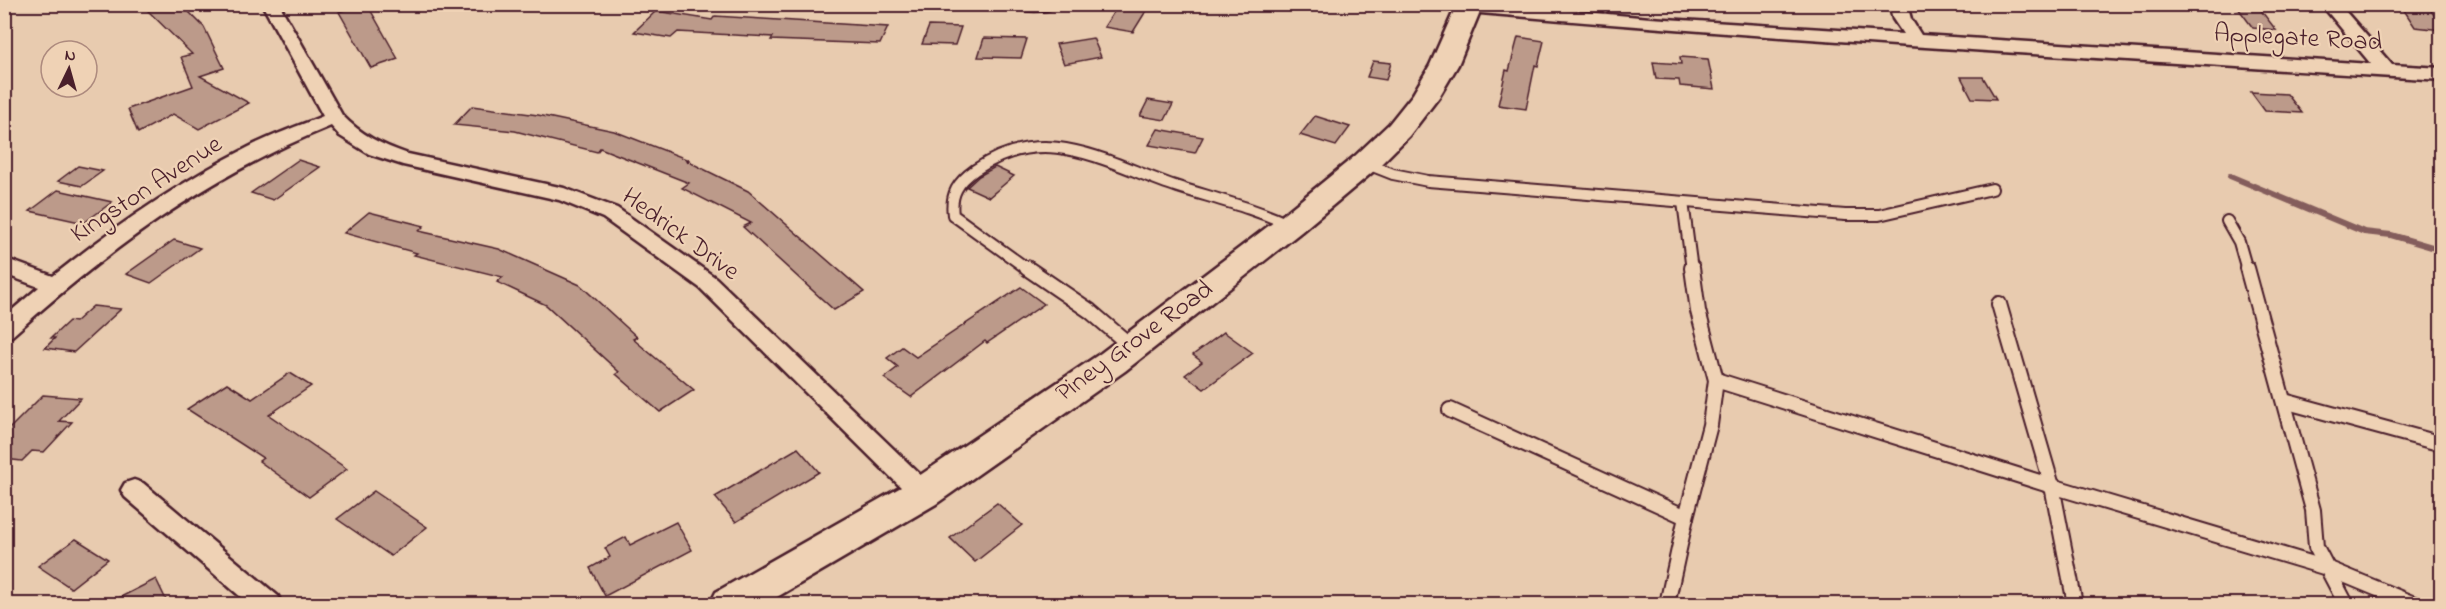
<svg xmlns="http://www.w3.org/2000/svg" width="2446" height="609" viewBox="0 0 2446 609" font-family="'Indie Flower',sans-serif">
<rect width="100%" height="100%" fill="#e8cbaf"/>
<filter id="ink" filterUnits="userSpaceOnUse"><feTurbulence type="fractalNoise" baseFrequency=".0167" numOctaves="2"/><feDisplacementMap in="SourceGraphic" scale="12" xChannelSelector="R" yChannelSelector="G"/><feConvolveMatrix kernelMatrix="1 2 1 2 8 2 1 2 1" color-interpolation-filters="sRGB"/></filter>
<g filter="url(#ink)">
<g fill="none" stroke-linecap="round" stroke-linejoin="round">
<polyline stroke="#845d5b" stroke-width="6" points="2230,176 2364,232 2391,235 2442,250"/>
</g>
<g fill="#bc9a8a" stroke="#4a1f2b" stroke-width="1.5">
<polygon points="141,4 181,4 204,27 224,68 200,76 249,103 199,129 173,114 138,133 128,109 193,86 181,57 192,54"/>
<polygon points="362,4 367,4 398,59 371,68 339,12"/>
<polygon points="2235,4 2256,4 2276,30 2253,28"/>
<polygon points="2400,4 2427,5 2442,26 2442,30 2415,27"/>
<polygon points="1117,7 1146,11 1133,32 1104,27"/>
<polygon points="656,11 712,20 715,16 888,27 880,44 771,40 773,37 678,32 671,38 634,32"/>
<polygon points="929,26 961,27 955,45 922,44"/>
<polygon points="1518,37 1544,41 1538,66 1535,65 1526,109 1498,105 1506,70 1509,71"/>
<polygon points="984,38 1027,39 1021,58 978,57"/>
<polygon points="1093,38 1101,57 1064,64 1056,44"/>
<polygon points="1680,57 1708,59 1714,89 1680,86 1679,80 1656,79 1653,62 1681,64"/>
<polygon points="1373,61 1391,63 1386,80 1367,77"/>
<polygon points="1961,77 1983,77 1996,99 1972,98"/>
<polygon points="2251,92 2287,94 2302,113 2265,111"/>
<polygon points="1148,100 1173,104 1165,120 1140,116"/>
<polygon points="472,106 538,115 614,131 689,160 687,161 748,191 864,292 834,310 743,227 751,223 682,188 689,183 600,148 597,152 515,131 454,125"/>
<polygon points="1315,116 1350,127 1336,146 1300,135"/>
<polygon points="1158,129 1203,137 1195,153 1149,145"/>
<polygon points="298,160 320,167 273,200 251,193"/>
<polygon points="78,166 103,171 82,186 58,181"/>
<polygon points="995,167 1014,176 989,197 967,187 979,176"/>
<polygon points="58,190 112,202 84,223 30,211"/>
<polygon points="369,212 424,226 419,231 499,249 580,285 637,337 633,339 694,390 660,412 616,374 619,372 546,305 497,282 503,277 414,255 417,253 344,233"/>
<polygon points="174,240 200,248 151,283 126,274"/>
<polygon points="1021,287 1044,304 987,343 985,341 911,397 884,378 898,367 887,358 902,347 916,357"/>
<polygon points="93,306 121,309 74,352 45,348 55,338 51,338 69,321 75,322"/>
<polygon points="1224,332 1253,353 1204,389 1185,375 1202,362 1193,355"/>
<polygon points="290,373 311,386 269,415 347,469 309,497 259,461 263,458 187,409 227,383 252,399"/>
<polygon points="43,395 81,398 59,421 72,422 44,452 32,451 22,461 4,459 4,434"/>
<polygon points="798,448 819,472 736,522 715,497"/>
<polygon points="374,491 427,527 391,556 337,519"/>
<polygon points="997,503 1022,525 975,562 950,538"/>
<polygon points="676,522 692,550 605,596 590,568 610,557 605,548 626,537 630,545"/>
<polygon points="76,539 108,559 71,588 38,566"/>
<polygon points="156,579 168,604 107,604"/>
</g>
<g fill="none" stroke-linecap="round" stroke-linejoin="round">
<defs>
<g id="lane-far1">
<polyline points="1365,163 1393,174 1428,181 1845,215 1879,215 1992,189"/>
<polyline points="1683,202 1692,270"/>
<polyline points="2227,221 2239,242 2247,270"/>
<path d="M1029,270L953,215C950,194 958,182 975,170C1047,120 1107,164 1178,187C1216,199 1254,208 1290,225"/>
</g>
<g id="lane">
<polyline points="1027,268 1090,311 1132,347"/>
<polyline points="2247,268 2313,510 2316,547 2346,604"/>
<polyline points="1999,304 2052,486 2075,604"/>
<polyline points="1716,380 2052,486 2327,568 2414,604"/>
<polyline points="2284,401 2442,444"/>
<polyline points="1450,410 1686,517"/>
<polyline points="1667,604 1686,517 1710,425 1716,380 1698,311 1692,268"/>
</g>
<g id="street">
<path d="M262,4H279L342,115C361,135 382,145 408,154L564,188L617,208L716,278L932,486L936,493L932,500L923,503L914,500L700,288L603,218L559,200L403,165L369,154L340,136L331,126C208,176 110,248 12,336L4,338V317L39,287L4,274V258L53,276C113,228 178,183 247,148C272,135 298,126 323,116Z"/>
<path d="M1012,4H1058C1051,13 1019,13 1012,4Z"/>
<path d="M1462,4H1500L1650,18L1903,34L1893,19L1889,4H1907L1911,19L1921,35L2371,64L2321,4H2339L2392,65L2442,68V80C2117,59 1793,41 1469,12L1463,11L1460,7Z"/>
<polygon points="134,480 143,483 278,596 282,604 249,604 125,497 121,490 125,483"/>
</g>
<polygon id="secondary" points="1457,4 1483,4 1458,65 1439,97 1409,136 1375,170 1301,232 1125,371 936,504 765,604 710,604 716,592 910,482 1101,353 1279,218 1355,156 1389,124 1413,94 1430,65"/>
</defs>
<use href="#lane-far1" stroke="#4a1f2b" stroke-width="14"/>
<use href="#lane" stroke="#4a1f2b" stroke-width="18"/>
<use href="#street" stroke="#4a1f2b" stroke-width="5"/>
<use href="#secondary" stroke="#4a1f2b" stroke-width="5"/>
<use href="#lane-far1" stroke="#efd2b5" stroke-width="10"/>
<use href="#lane" stroke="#efd2b5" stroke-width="14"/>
<use href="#street" fill="#efd2b5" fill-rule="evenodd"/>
<use href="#secondary" fill="#efd2b5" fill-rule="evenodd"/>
</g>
</g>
<g text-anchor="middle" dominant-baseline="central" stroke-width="4.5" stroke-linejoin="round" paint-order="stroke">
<g font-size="26" fill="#4a1f2b" stroke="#efd2b5">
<text transform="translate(2298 39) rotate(3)">Applegate Road</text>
<text transform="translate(147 190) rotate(-33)">Kingston Avenue</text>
<text transform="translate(680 235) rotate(36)">Hedrick Drive</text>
<text transform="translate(1135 342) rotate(-36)">Piney Grove Road</text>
</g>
</g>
<rect width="2446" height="609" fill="none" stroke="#efd2b5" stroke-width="24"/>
<rect x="12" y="12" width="2422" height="585" fill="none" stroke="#4a1f2b" stroke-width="2" filter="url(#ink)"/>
<g transform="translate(69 69) rotate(5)"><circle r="28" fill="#efd2b5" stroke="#ad8a7e" stroke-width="1.5"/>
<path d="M0-4.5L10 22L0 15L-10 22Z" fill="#4a1f2b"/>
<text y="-9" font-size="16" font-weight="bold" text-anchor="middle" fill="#4a1f2b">N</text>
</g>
</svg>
